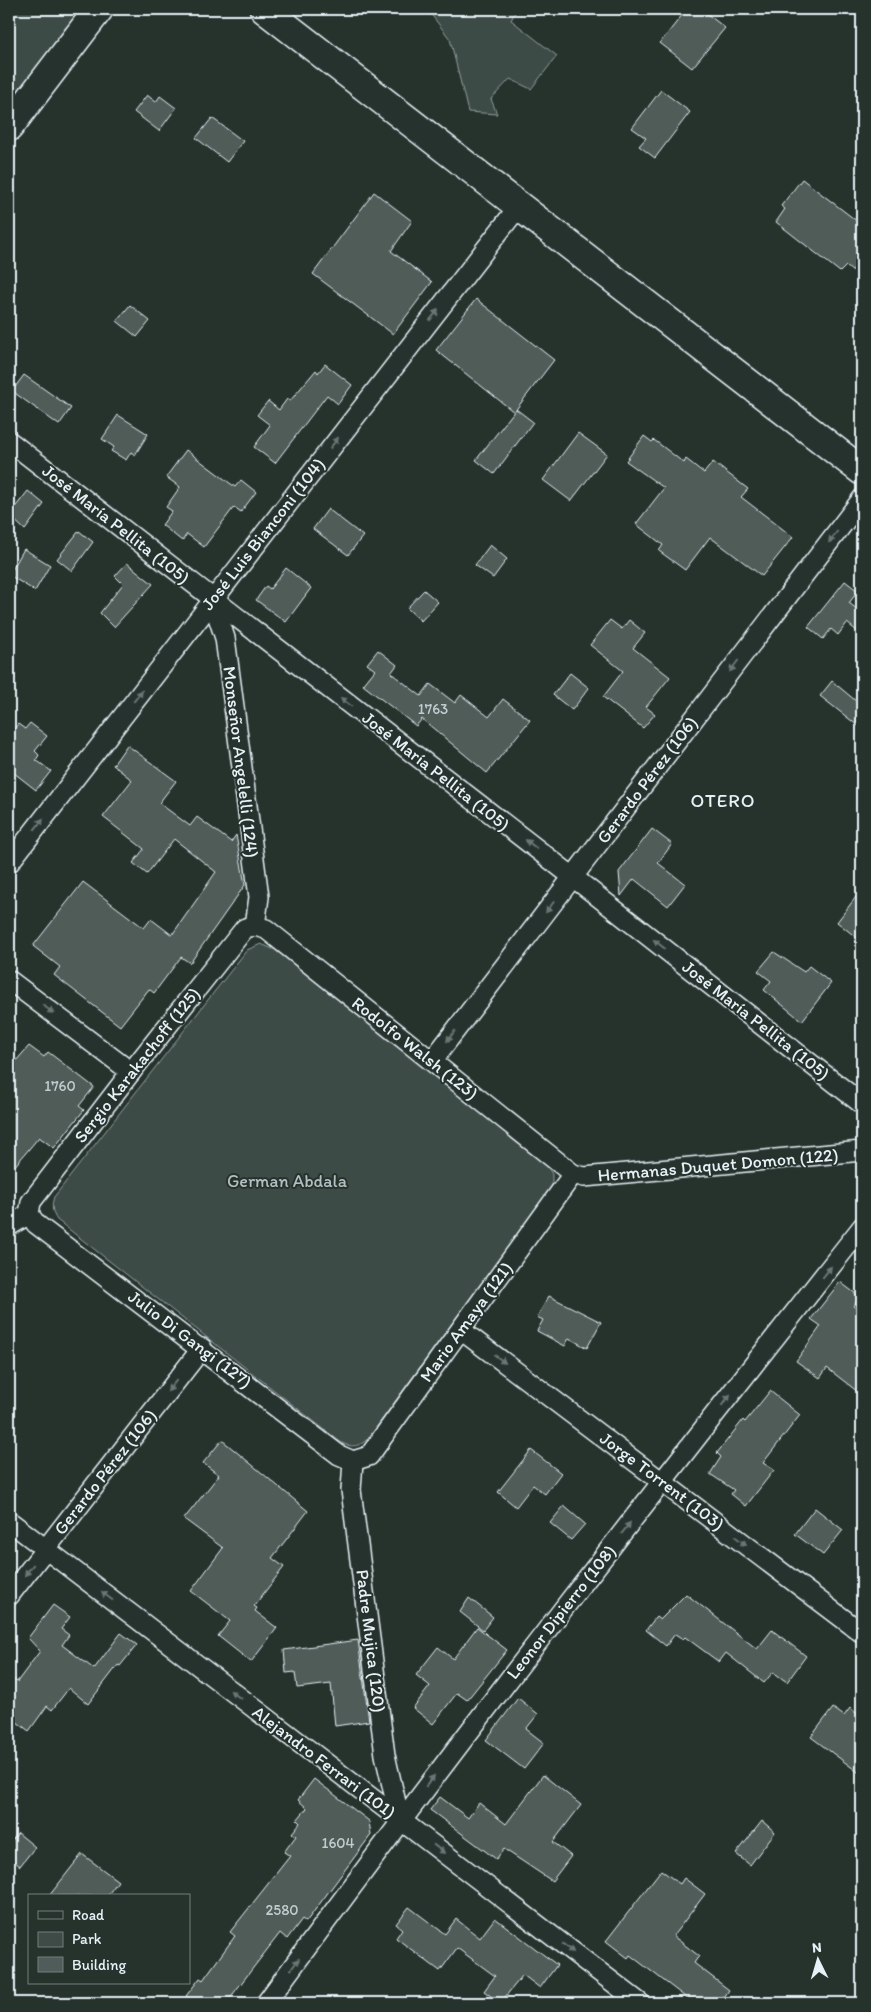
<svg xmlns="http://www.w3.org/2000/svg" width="871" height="2012" viewBox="0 0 871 2012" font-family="Itim,sans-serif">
<rect width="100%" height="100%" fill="#26332d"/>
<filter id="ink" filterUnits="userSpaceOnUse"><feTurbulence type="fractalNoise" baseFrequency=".02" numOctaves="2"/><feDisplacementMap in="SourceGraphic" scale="10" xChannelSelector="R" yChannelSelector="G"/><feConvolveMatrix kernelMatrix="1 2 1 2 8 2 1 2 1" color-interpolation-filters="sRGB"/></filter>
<g filter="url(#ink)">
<g fill="#3e4b47" stroke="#939ea0">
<polygon points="9,9 82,9 77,22 65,28 62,40 9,111"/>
<polygon points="427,9 517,9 511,20 557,56 531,89 510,79 491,99 497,114 468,112 450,39"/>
<path d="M261,944L275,950L545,1163L552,1174V1186L370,1436C361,1447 351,1449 339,1441L57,1220C52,1213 51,1205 54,1197L247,950Z"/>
</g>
<g fill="#505c59" stroke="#e8f1f8">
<polygon points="687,9 701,9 725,28 692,68 660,43"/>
<polygon points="661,90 690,112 655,158 639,146 646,138 632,128"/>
<polygon points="147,95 156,102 160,96 176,108 159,131 134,112"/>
<polygon points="212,118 243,141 227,162 196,138"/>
<polygon points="802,179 862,225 862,257 852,271 846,266 840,272 776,222 785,209 781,206"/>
<polygon points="374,192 412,221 391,251 432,282 393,334 313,274"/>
<polygon points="476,299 554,360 514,412 436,350"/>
<polygon points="130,305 150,321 137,337 117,321"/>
<polygon points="325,364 352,385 338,404 327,395 275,463 254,447 270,425 257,415 268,401 279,410 287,399 290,401 316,370 318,373"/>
<polygon points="24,375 71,408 59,425 12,391"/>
<polygon points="516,409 533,422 494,474 476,460"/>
<polygon points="118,415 148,434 135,455 131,452 126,460 111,451 114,447 102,439"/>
<polygon points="578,433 607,454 571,501 543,480"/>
<polygon points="644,436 652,442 654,440 684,463 686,459 704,473 713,462 748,489 741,497 793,537 762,576 710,537 685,570 659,551 663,545 636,524 664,488 626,461"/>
<polygon points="186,450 235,487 241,480 256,492 241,512 234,507 204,547 187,534 182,541 162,525 172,511 166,507 180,487 166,477"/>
<polygon points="28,491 44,504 25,530 9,515"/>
<polygon points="328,509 363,536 348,555 313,529"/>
<polygon points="79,531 93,542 72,571 57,559"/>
<polygon points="490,545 507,559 493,578 475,565"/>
<polygon points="24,549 50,565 35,591 9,575"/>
<polygon points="127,563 153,584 114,627 100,613 123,584 115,576"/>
<polygon points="286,568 311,588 286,622 256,600 266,586 270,589"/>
<polygon points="845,581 858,591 849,603 862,613 862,635 847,623 838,635 831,629 823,639 808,627"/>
<polygon points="424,590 438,602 421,621 407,608"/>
<polygon points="610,620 622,629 629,620 645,633 633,648 670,677 646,707 655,714 643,728 603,697 623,671 590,645"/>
<polygon points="378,650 397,665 391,673 421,696 430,684 455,703 461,695 489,717 503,699 530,720 487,773 422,719 416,726 363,685 375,670 367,664"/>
<polygon points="570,673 589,688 572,710 553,695"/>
<polygon points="832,681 862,706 862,729 820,696"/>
<polygon points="30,723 47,736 35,751 39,755 36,760 51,771 36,790 9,769 9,735 18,724 25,729"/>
<polygon points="127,745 176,781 159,803 190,826 197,817 231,842 236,835 245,885 190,963 181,957 154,993 149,989 120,1026 54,975 60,967 33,946 83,882 144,928 151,919 172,935 216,872 174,839 147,874 133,863 144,849 103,817 132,780 113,765"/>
<polygon points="652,829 672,844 658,863 685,884 668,906 634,879 621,896 619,872"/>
<polygon points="862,889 862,942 837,922"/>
<polygon points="774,952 804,972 809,966 831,983 802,1021 764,990 771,981 758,971"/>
<polygon points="29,1046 44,1057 48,1052 94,1087 79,1106 84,1110 54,1148 39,1137 9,1173 9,1069"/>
<polygon points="840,1282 860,1297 853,1306 862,1313 862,1395 827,1368 820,1378 796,1361 821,1326 811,1319"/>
<polygon points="549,1296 601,1322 587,1348 569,1338 565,1346 537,1331 543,1320 537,1317"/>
<polygon points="770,1391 800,1415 763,1463 774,1470 746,1506 731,1494 734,1490 710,1474 721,1457 717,1453 743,1420 745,1422"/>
<polygon points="222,1440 308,1511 272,1558 284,1567 254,1606 257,1608 255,1611 277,1628 251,1662 218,1636 230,1621 191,1591 223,1548 184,1519 219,1475 203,1463"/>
<polygon points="531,1450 561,1473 545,1494 533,1485 516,1507 498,1492"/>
<polygon points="564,1506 585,1524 571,1540 550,1523"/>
<polygon points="815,1508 843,1530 823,1555 795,1534"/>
<polygon points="686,1594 757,1649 772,1630 806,1656 787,1682 773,1672 764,1683 726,1653 719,1662 685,1637 683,1639 675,1634 666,1646 646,1630 656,1617 660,1620"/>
<polygon points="469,1598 493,1617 483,1630 460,1612"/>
<polygon points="53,1605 70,1617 61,1629 69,1635 62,1645 94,1669 121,1633 137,1645 120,1666 118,1665 88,1704 69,1688 52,1710 47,1706 29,1731 9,1716 9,1676 17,1682 40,1651 28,1638"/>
<polygon points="477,1627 507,1650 467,1700 457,1693 433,1724 413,1708 430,1686 416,1675 438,1647 453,1659"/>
<polygon points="358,1640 369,1721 335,1726 331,1684 297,1688 295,1672 286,1673 284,1650"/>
<polygon points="518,1698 538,1714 526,1729 544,1743 524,1769 486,1740"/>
<polygon points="833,1708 844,1716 850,1708 862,1718 862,1775 811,1737"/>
<polygon points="543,1775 581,1805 553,1842 571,1856 552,1881 504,1849 496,1859 430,1810 440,1797 468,1818 479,1803 506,1824"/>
<polygon points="314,1779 369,1821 371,1835 306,1922 302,1919 287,1939 280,1933 226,2003 196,2003 186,1996 200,1978 203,1980 235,1936 230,1932 290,1856 284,1852 296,1836 292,1833 300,1823 297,1820 307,1808 298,1800"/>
<polygon points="762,1821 775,1832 750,1865 736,1854"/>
<polygon points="18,1833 35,1847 20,1866 9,1857 9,1844"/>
<polygon points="82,1854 118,1881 107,1896 49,1896"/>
<polygon points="661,1870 680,1884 684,1878 705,1894 673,1936 699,1956 694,1963 729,1990 720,2003 693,2003 630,1955 628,1958 606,1941"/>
<polygon points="409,1907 445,1934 456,1919 480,1938 495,1918 557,1965 540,1988 523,1975 500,2003 484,1991 495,1976 457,1948 440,1971 396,1938 402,1929 396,1924"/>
</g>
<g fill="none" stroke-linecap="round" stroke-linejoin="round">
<defs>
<g id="street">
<polyline points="9,441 573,877 862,1104"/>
<polyline points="212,599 225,638 259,897 255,926"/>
<polyline points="9,863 519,206"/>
<polyline points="255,926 266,929 573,1174 584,1177 862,1151"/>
<polyline points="9,980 131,1072"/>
<polyline points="432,1061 862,499"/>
<polyline points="29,1214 36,1224 339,1455 353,1461"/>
<polyline points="29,1214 31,1202 131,1072 245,928 255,926"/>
<polyline points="9,1226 29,1214"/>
<polyline points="461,1330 862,1633"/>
<polyline points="353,1461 369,1456 573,1174"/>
<polyline points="353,1461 351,1490 385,1755 400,1820"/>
<polyline points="9,1521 640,2003"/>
<polyline points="9,1596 202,1348"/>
<path d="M266,2003C459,1740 660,1483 862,1227"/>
</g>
<polyline id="secondary" points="9,127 99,9"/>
<polyline id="primary" points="264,9 862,471"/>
</defs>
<use href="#street" stroke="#e8f1f8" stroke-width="22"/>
<use href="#secondary" stroke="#e8f1f8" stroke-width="31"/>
<use href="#primary" stroke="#e8f1f8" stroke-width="31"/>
<use href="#street" stroke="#26332d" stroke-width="19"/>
<use href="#secondary" stroke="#26332d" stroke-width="28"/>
<use href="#primary" stroke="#26332d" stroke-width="28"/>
</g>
<defs><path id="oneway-solid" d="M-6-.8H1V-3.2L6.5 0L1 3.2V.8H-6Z" transform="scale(1.25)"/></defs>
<g fill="#6a7674">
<use href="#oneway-solid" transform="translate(434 315) rotate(-52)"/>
<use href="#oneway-solid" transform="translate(334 443) rotate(-52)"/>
<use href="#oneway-solid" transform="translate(833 537) rotate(127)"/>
<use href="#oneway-solid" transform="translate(734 666) rotate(127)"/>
<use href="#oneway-solid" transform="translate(138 696) rotate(-52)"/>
<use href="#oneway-solid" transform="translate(346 702) rotate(-142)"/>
<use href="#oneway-solid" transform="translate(39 824) rotate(-52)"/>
<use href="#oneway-solid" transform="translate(531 844) rotate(-142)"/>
<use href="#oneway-solid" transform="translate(550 907) rotate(127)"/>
<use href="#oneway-solid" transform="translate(659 944) rotate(-142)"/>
<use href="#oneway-solid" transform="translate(48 1009) rotate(37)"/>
<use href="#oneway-solid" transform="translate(451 1036) rotate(127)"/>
<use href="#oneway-solid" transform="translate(827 1272) rotate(-52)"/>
<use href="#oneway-solid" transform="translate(500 1359) rotate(37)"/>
<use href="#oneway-solid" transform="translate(172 1386) rotate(128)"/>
<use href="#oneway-solid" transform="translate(726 1400) rotate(-52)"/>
<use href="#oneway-solid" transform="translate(626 1528) rotate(-52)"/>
<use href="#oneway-solid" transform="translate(741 1541) rotate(37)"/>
<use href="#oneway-solid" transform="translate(29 1570) rotate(128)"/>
<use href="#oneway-solid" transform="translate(107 1596) rotate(-143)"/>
<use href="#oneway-solid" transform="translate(236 1695) rotate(-143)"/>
<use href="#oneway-solid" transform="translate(430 1781) rotate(-52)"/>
<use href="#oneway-solid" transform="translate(439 1849) rotate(38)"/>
<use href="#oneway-solid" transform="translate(568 1948) rotate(38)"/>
<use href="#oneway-solid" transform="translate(295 1964) rotate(-54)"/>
</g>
</g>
<g text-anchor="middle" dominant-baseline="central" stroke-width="4" stroke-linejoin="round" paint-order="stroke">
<g font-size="15" fill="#c2ccd0">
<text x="433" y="709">1763</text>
<text x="60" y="1086">1760</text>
<text x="338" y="1843">1604</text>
<text x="282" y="1910">2580</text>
</g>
<g font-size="18" fill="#e8f1f8" stroke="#26332d">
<text transform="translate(116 524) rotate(38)">José María Pellita (105)</text>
<text transform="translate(263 534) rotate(-52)">José Luis Bianconi (104)</text>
<text transform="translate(241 762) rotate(83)">Monseñor Angelelli (124)</text>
<text transform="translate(436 771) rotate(38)">José María Pellita (105)</text>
<text transform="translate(647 780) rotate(-53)">Gerardo Pérez (106)</text>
<text transform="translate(756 1020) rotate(38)">José María Pellita (105)</text>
<text transform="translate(415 1048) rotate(38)">Rodolfo Walsh (123)</text>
<text transform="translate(137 1065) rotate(-52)">Sergio Karakachoff (125)</text>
<text transform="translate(718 1165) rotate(-5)">Hermanas Duquet Domon (122)</text>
<text transform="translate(466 1322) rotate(-54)">Mario Amaya (121)</text>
<text transform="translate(190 1339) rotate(37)">Julio Di Gangi (127)</text>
<text transform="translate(105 1472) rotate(-52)">Gerardo Pérez (106)</text>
<text transform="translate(662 1481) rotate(37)">Jorge Torrent (103)</text>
<text transform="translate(561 1612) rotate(-52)">Leonor Dipierro (108)</text>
<text transform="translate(371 1641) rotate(83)">Padre Mujica (120)</text>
<text transform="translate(324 1762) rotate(37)">Alejandro Ferrari (101)</text>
</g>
<g font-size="18" fill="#b5bfc3" stroke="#26332d">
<text x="287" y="1181">German Abdala</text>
</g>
<g font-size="19" letter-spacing="1" fill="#e8f1f8" stroke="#26332d">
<text x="723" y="800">OTERO</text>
</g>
</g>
<rect width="871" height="2012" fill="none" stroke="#26332d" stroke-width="30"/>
<rect x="15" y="15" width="841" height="1982" fill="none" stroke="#e8f1f8" stroke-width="2" filter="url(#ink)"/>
<rect x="28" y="1894" width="162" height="90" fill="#26332d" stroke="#747f7e"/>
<rect x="38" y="1911" width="25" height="8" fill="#26332d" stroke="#747f7e"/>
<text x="72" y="1920" font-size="15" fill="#e8f1f8">Road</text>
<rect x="38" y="1932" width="25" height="15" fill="#3e4b47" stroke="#747f7e"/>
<text x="72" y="1944" font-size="15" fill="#e8f1f8">Park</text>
<rect x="38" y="1957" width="25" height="15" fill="#505c59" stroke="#747f7e"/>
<text x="72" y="1970" font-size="15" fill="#e8f1f8">Building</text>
<g transform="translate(818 1960) rotate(355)" stroke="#26332d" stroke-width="4" paint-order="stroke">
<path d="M0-4L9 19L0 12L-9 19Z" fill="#e8f1f8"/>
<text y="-8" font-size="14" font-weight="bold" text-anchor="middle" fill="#e8f1f8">N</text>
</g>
</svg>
